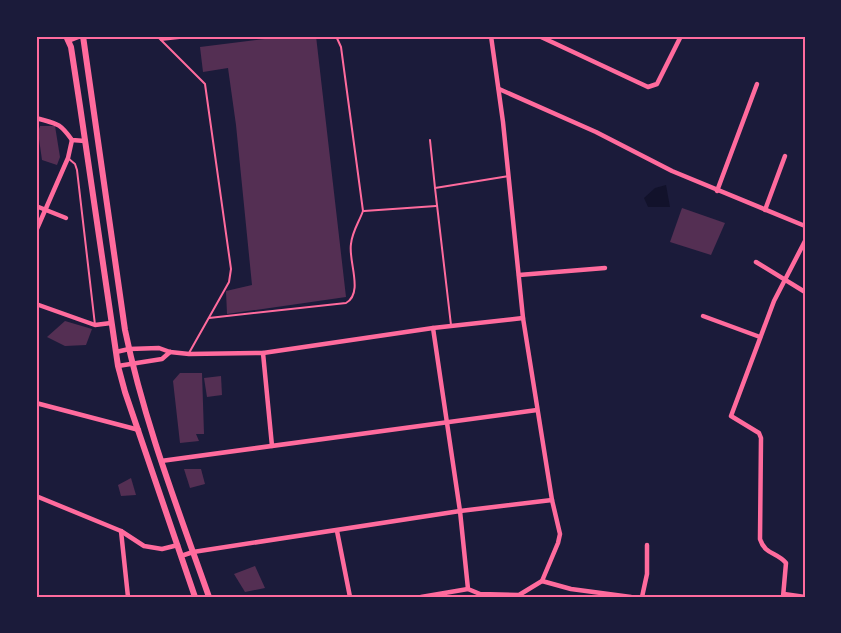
<svg xmlns="http://www.w3.org/2000/svg" width="841" height="633" viewBox="0 0 841 633" font-family="'Noto Sans',sans-serif">
<rect width="100%" height="100%" fill="#1b1b3a"/>
<polygon fill="#12122b" points="666,185 670,207 648,207 644,198 655,188"/>
<g fill="#542f53">
<polygon points="289,36 316,36 346,297 227,314 226,291 252,285 236,125 228,68 203,72 200,47"/>
<polygon points="40,126 55,126 60,157 57,165 42,160 38,132"/>
<polygon points="682,208 725,223 711,255 670,242"/>
<polygon points="65,321 92,329 86,345 65,346 47,337"/>
<polygon points="180,373 202,373 204,434 196,434 199,441 180,443 173,381"/>
<polygon points="221,376 222,395 207,397 204,378"/>
<polygon points="184,469 201,469 205,484 190,488"/>
<polygon points="131,478 136,495 121,496 118,485"/>
<polygon points="255,566 265,588 245,592 234,574"/>
</g>
<g fill="none" stroke-linecap="round" stroke-linejoin="round">
<g stroke="#ff6b9d" stroke-width="2">
<polyline points="157,36 205,84 231,269 229,282 189,353"/>
<polyline points="161,40 198,36"/>
<polyline points="430,140 435,188"/>
<polyline points="69,159 75,164 77,170 95,325"/>
<polyline points="364,211 436,206"/>
<path d="M209,318L346,303C364,293 348,261 351,244C352,232 359,222 363,211L341,47L336,36"/>
<polyline points="451,325 435,188 509,176"/>
</g>
<g stroke="#ff6b9d" stroke-width="4.5">
<polyline points="491,36 503,122 523,318"/>
<polyline points="539,36 648,87 657,84 681,36"/>
<polyline points="68,41 81,36"/>
<polyline points="499,89 596,132 672,171 805,226"/>
<path d="M36,118C57,124 59,122 72,140L85,141"/>
<polyline points="717,191 757,84"/>
<polyline points="36,206 66,218"/>
<polyline points="765,210 785,156"/>
<polyline points="36,231 68,158 72,140"/>
<polyline points="756,262 805,292"/>
<polyline points="519,275 605,268"/>
<polyline points="36,304 95,325 111,323"/>
<polyline points="703,316 760,337"/>
<polyline points="433,328 460,511 552,500"/>
<polyline points="116,352 129,349 159,348 170,352 189,354 263,353 433,328 523,318 552,500 560,534 558,543 542,581 519,595 480,594 468,589 460,511 193,552 181,556"/>
<polyline points="263,353 272,446"/>
<polyline points="118,366 162,359 170,352"/>
<polyline points="36,403 139,430"/>
<polyline points="161,461 537,410"/>
<polyline points="36,496 121,531 144,546 162,549 178,545"/>
<polyline points="121,531 128,597"/>
<polyline points="337,531 350,597"/>
<polyline points="542,581 571,589 631,597"/>
<polyline points="784,594 805,597"/>
<polyline points="421,597 468,589"/>
<polyline points="642,597 647,574 647,545"/>
<path d="M783,597L786,563C777,552 765,555 760,539L761,438L759,433L731,416L774,301L805,241"/>
</g>
<g stroke="#ff6b9d" stroke-width="6">
<polyline points="66,36 71,47 80,106 118,366 125,392 195,597"/>
<path d="M83,36L125,330C144,422 178,509 209,597"/>
</g>
</g>
<rect width="841" height="633" fill="none" stroke="#1b1b3a" stroke-width="75"/>
<rect x="38" y="38" width="766" height="558" fill="none" stroke="#ff6b9d" stroke-width="2"/>
</svg>
